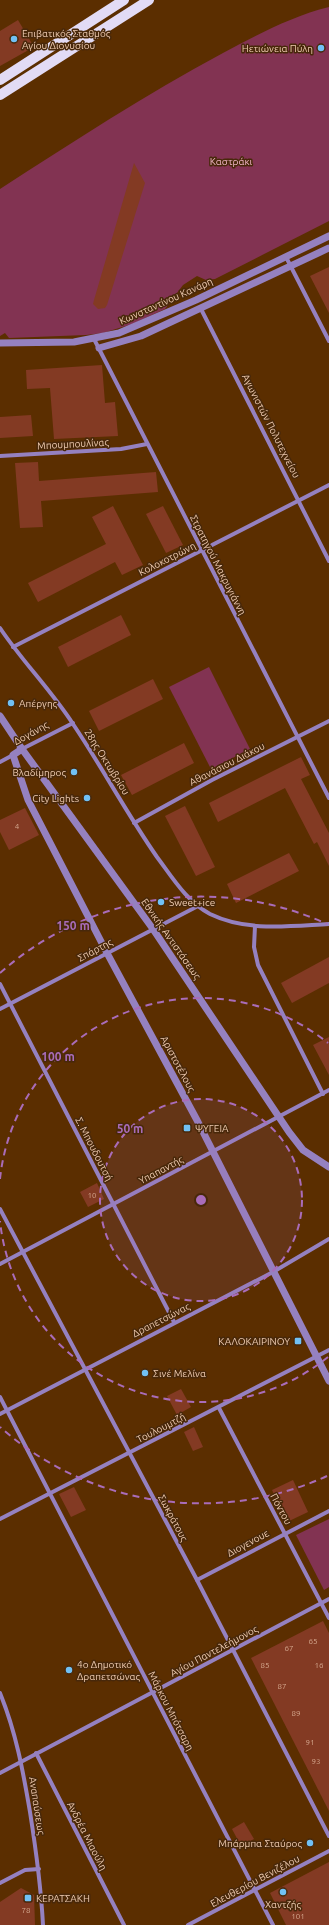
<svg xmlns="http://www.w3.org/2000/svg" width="329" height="1925" viewBox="0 0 329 1925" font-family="Ubuntu,sans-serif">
<rect width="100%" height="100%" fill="#5b2e00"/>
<g fill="#823352">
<path d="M329,7V221L215,279L206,280L197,276L183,285L165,309L132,324L103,333L86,335L9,338L5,333L0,336V189C73,142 146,94 223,53C257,35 292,16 329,7Z"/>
<polygon points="209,667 250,749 211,769 169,687"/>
<polygon points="329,1519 329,1587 324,1590 296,1535"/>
</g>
<g fill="#833a23">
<polygon points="18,20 34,47 0,66 0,31"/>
<polygon points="134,163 145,183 107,305 105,308 98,309 93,304 94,300"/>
<polygon points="329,267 329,313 310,276"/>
<polygon points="102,365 105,403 115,402 118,436 54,439 50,388 27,389 26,370"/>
<polygon points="31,415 33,436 0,438 0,417"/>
<polygon points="38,462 39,481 156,472 158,492 41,501 43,527 20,528 15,463"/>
<polygon points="113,506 143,565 122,575 115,562 38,602 28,583 106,544 92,517"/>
<polygon points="163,506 183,545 166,553 146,514"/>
<polygon points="121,615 131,635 68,667 58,647"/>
<polygon points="153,679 163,699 99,731 89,711"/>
<polygon points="184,743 194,763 132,795 121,775"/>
<polygon points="301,757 310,775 301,779 329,833 329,866 317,842 314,844 285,788 218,822 209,803"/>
<polygon points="185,806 215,867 196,876 165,816"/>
<polygon points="25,808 39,835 9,850 0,832 0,820"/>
<polygon points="289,853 299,871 236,903 227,884"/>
<polygon points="329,957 329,983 292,1003 281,983"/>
<polygon points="329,1037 329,1075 313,1045"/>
<polygon points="97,1183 104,1199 88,1207 80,1192"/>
<polygon points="181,1389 191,1407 177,1415 167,1396"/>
<polygon points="194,1427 203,1447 193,1451 184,1432"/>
<polygon points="293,1480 308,1512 287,1522 272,1490"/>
<polygon points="74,1487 86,1510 71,1517 59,1494"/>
<polygon points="323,1621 329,1633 329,1811 251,1658"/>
<polygon points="244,1822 254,1839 241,1846 232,1829"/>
<polygon points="329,1862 329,1925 286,1925 270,1893"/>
<polygon points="21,1888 34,1895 35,1925 0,1925 0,1902"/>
</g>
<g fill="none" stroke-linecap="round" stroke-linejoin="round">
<g stroke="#9581c0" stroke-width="4">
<polyline points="286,257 329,341"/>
<polyline points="201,309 329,561"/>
<polyline points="94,339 329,798"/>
<polyline points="0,456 121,449 147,444"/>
<path d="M0,628C22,661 51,690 73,724C102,767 127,814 157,857C172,877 187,902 210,914C247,932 289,926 329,924"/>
<polyline points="13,647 329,485"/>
<polyline points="22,749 73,723"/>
<polyline points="0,762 13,755"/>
<polyline points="134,823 212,780 329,721"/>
<polyline points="255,926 254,947 258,965 323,1094"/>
<polyline points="0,984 174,1322"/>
<polyline points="0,1009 198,906"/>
<polyline points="0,1209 197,1580 329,1836"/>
<polyline points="0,1264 329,1090"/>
<polyline points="0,1397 273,1925"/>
<polyline points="219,1408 329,1618"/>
<polyline points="0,1414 273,1272 329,1239"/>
<polyline points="0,1519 329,1350"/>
<polyline points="197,1580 329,1511"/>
<path d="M0,1693C16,1732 23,1771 30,1812C36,1850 41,1887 43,1925"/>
<polyline points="36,1753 124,1925"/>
<polyline points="0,1773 329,1599"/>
<polyline points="0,1883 25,1870 39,1869"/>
<polyline points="188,1925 329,1851"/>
</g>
<g stroke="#9581c0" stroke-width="7">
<polyline points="0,343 74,342 119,333 196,300 329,236"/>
<polyline points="99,348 141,336 329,248"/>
<polyline points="0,716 22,749 153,929 289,1132 303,1150 329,1167"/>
<polyline points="22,749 13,755 28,800 107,953 198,1122 329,1381"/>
</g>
<g stroke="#e2dbf5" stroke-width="10">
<polyline points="0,80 124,0"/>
<polyline points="0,95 149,0"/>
</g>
</g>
<circle cx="201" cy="1200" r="101" fill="#a96cb9" fill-opacity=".12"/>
<g fill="none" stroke="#a96cb9" stroke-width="2" stroke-dasharray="7 5">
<circle cx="201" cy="1200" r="101"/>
<path d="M328 1357A202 202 0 0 1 0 1221M0 1179A202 202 0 0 1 328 1043"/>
<path d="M327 1476A303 303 0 0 1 0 1427M0 973A303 303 0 0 1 327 924"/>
</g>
<g fill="#71c1f5" stroke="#48280a" stroke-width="1.5">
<circle cx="14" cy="39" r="4"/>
<circle cx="321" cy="48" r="4"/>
<circle cx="11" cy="703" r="4"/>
<circle cx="74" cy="772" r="4"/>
<circle cx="87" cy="798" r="4"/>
<circle cx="161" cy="902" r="4"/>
<rect x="183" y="1124" width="8" height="8" rx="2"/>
<rect x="294" y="1337" width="8" height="8" rx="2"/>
<circle cx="145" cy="1373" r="4"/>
<circle cx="69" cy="1670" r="4"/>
<circle cx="310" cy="1843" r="4"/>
<circle cx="283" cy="1892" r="4"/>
<rect x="24" y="1894" width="8" height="8" rx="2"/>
</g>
<g text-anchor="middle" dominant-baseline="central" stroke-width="3" stroke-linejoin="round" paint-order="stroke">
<g font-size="8" fill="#d4a78e">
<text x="17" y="826">4</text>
<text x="92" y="1195">10</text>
<text x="313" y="1641">65</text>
<text x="289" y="1648">67</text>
<text x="265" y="1665">85</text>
<text x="319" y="1665">16</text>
<text x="282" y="1686">87</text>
<text x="296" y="1713">89</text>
<text x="310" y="1742">91</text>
<text x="316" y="1761">93</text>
<text x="26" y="1910">78</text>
<text x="298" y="1916">101</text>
</g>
<g font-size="10" fill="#efcbb1" stroke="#48280a" text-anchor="start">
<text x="22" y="33">Επιβατικός Σταθμός<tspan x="22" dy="12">Αγίου Διονυσίου</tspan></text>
<text x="313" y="48" text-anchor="end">Ηετιώνεια Πύλη</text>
<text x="19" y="703">Απέργης</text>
<text x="66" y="772" text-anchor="end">Βλαδίμηρος</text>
<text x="79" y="798" text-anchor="end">City Lights</text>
<text x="169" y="902">Sweet+ice</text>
<text x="195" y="1128">ΨΥΓΕΙΑ</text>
<text x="290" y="1341" text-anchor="end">ΚΑΛΟΚΑΙΡΙΝΟΥ</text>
<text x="153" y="1373">Σινέ Μελίνα</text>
<text x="77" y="1664">4ο Δημοτικό<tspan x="77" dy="12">Δραπετσώνας</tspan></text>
<text x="302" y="1843" text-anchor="end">Μπάρμπα Σταύρος</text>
<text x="36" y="1898">ΚΕΡΑΤΣΑΚΗ</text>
<text x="283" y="1904" text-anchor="middle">Χαντζής</text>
</g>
<g font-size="10" fill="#f4b8cb" stroke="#48280a">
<text x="231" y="161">Καστράκι</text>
</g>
<g font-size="10" fill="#efcbb1" stroke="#48280a">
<text transform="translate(166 301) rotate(-24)">Κωνσταντίνου Κανάρη</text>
<text transform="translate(271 426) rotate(63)">Αγωνιστών Πολυτεχνείου</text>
<text transform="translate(73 444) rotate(-3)">Μπουμπουλίνας</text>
<text transform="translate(167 559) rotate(-27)">Κολοκοτρώνη</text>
<text transform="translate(218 565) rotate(63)">Στρατηγού Μακρυγιάννη</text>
<text transform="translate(31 733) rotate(-29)">Δογάνης</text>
<text transform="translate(107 762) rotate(58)">28ης Οκτωβρίου</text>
<text transform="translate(227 764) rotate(-27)">Αθανάσιου Διάκου</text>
<text transform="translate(171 939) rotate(55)">Εθνικής Αντιστάσεως</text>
<text transform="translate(95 950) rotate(-28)">Σπάρτης</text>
<text transform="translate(178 1064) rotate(62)">Αριστοτέλους</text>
<text transform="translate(94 1149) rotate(63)">Σ. Μπουδουτσή</text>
<text transform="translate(161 1170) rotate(-28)">Υπαπαντής</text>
<text transform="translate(161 1320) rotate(-27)">Δραπετσώνας</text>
<text transform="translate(161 1428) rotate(-27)">Τουλουμτζή</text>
<text transform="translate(281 1509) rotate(62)">Πόντου</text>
<text transform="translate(173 1518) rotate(62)">Σωκράτους</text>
<text transform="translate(248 1543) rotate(-28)">Διογενουε</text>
<text transform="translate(214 1651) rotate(-28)">Αγίου Παντελεήμονος</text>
<text transform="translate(171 1711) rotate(63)">Μάρκου Μπότσαρη</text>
<text transform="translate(37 1806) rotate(81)">Αναπαύσεως</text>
<text transform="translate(87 1836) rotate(63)">Ανδρέα Μιαούλη</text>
<text transform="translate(255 1881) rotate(-28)">Ελευθερίου Βενιζέλου</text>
</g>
</g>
<circle cx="201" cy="1200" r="6" fill="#a96cb9" stroke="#48280a" stroke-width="2"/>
<g font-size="12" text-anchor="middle" font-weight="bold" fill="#a96cb9" stroke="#48280a" stroke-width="3" stroke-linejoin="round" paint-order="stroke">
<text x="73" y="930">150 m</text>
<text x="58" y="1061">100 m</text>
<text x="130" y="1133">50 m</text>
</g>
</svg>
